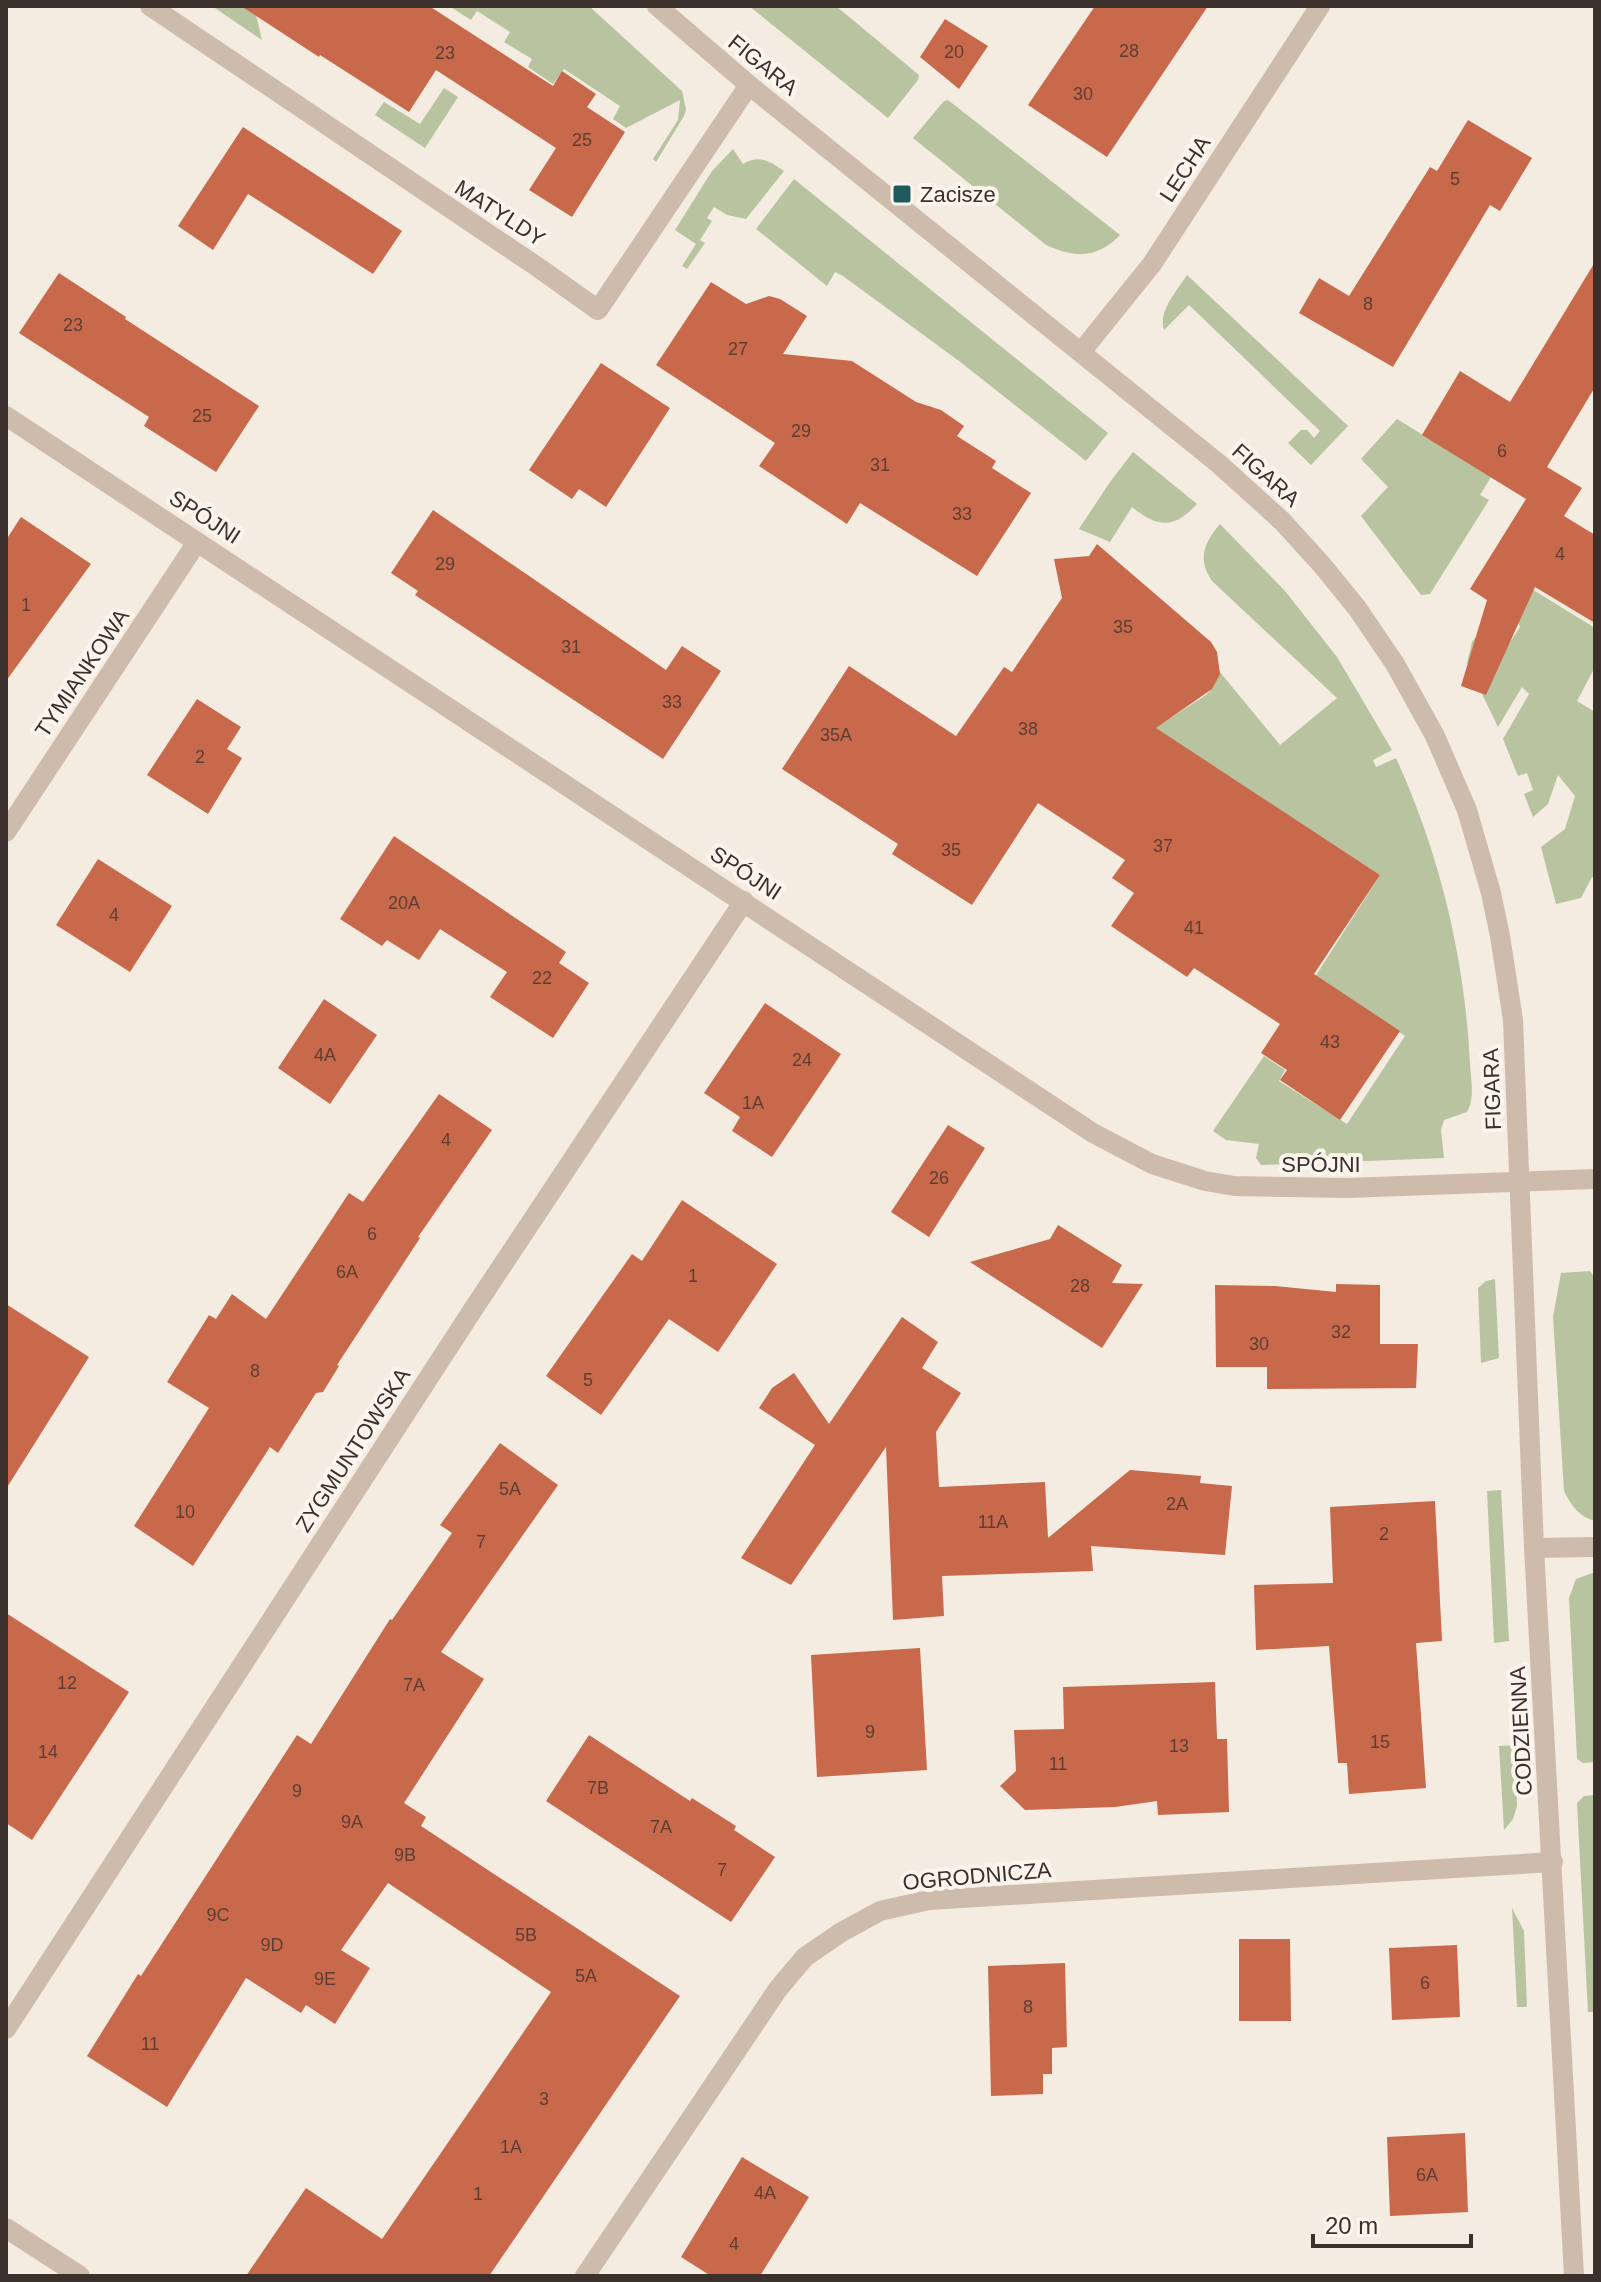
<svg xmlns="http://www.w3.org/2000/svg" width="1601" height="2282" viewBox="0 0 1601 2282" font-family="Arial,sans-serif">
<rect width="100%" height="100%" fill="#f4ebe1"/>
<g fill="#b8c4a0">
<polygon points="212,6 254,6 262,40"/>
<polygon points="449,6 589,6 682,91 686,110 684,116 656,162 653,159 678,120 680,100 626,128 613,119 620,106 564,69 553,84 528,67 532,59 504,42 510,32 477,11 471,20"/>
<polygon points="749,6 836,6 919,75 918,80 888,118"/>
<polygon points="444,88 458,97 425,148 375,115 384,102 420,124"/>
<path d="M948,100L1120,235C1097,259 1075,258 1046,245L913,138L944,101Z"/>
<path d="M733,149L743,164C759,155 769,160 784,171L746,219L727,215L714,207L707,218L712,221L700,240L705,243L687,269L682,266L696,244L675,230L712,171Z"/>
<polygon points="794,179 1108,433 1086,461 959,361 843,276 835,272 827,286 756,229"/>
<path d="M1187,275L1348,426L1311,465L1288,443L1301,430H1307L1314,438L1320,431L1189,305L1164,330C1158,311 1177,291 1187,275Z"/>
<polygon points="1397,419 1491,477 1480,495 1489,500 1430,594 1421,595 1361,516 1388,487 1361,459"/>
<path d="M1133,452L1197,504C1174,529 1158,528 1132,507L1110,542L1079,529L1110,482Z"/>
<path d="M1220,524L1285,591L1337,657L1392,750L1373,760L1376,767L1396,758C1440,855 1465,958 1470,1064C1471,1079 1475,1099 1467,1112L1444,1120L1441,1130L1444,1158L1261,1165L1256,1158L1259,1144L1226,1140L1213,1131L1264,1056L1285,1070L1279,1081L1347,1124L1405,1036L1315,977L1380,875L1155,728L1206,695L1212,689L1219,671L1280,745L1337,698L1212,581C1197,559 1204,543 1220,524Z"/>
<polygon points="1522,583 1595,628 1595,667 1577,701 1595,712 1595,878 1592,877 1581,898 1556,904 1541,847 1565,829 1575,796 1558,775 1548,804 1533,817 1524,794 1533,790 1527,773 1518,776 1503,739 1529,694 1522,687 1498,727 1467,663 1472,642 1482,629 1510,642 1520,627 1513,610"/>
<path d="M1590,1271L1595,1278V1521C1579,1517 1570,1504 1564,1491L1553,1317L1561,1273Z"/>
<polygon points="1495,1279 1499,1358 1481,1363 1478,1288 1486,1281"/>
<polygon points="1501,1490 1509,1641 1494,1643 1487,1491"/>
<polygon points="1595,1572 1595,1762 1583,1763 1577,1759 1569,1598 1576,1579"/>
<polygon points="1515,1745 1517,1806 1513,1819 1504,1830 1499,1746"/>
<polygon points="1595,1795 1595,2012 1588,2012 1577,1803 1584,1796"/>
<polygon points="1512,1908 1524,1931 1527,2007 1517,2007"/>
</g>
<g fill="#c8694b">
<polygon points="241,6 429,6 553,86 562,71 596,94 587,107 625,132 572,217 529,190 556,148 436,70 409,112 320,55 319,57"/>
<polygon points="1095,6 1208,6 1107,157 1028,105"/>
<polygon points="945,19 988,46 959,89 920,57"/>
<polygon points="1468,120 1532,158 1500,211 1490,205 1393,367 1299,313 1319,278 1349,296 1430,167 1437,171"/>
<polygon points="243,127 402,231 373,274 248,194 213,250 178,226"/>
<polygon points="1595,262 1595,387 1547,467 1582,488 1564,516 1595,535 1595,623 1535,587 1486,695 1461,686 1487,600 1470,589 1526,499 1422,435 1460,371 1510,402"/>
<polygon points="59,273 126,317 125,319 259,406 216,472 144,426 149,417 19,333"/>
<polygon points="711,282 746,304 769,296 780,299 807,316 783,354 852,361 916,402 941,410 964,426 957,436 996,461 992,468 1031,493 977,576 860,503 847,524 759,466 775,443 656,365"/>
<polygon points="601,363 670,408 606,507 579,489 572,499 529,470"/>
<polygon points="433,510 666,670 682,646 721,671 663,759 415,595 418,591 391,573"/>
<polygon points="21,517 91,564 6,681 6,540"/>
<polygon points="1097,544 1211,642 1217,652 1220,674 1212,689 1156,728 1380,875 1314,974 1400,1031 1340,1120 1280,1080 1287,1070 1261,1053 1280,1024 1194,968 1187,977 1111,926 1134,893 1112,878 1125,860 1038,803 972,905 892,854 898,844 782,769 849,666 956,736 1004,667 1012,672 1062,598 1054,559 1089,556"/>
<polygon points="197,699 241,727 227,749 242,758 208,814 147,775"/>
<polygon points="394,836 566,952 559,963 589,983 553,1038 490,997 507,972 440,929 419,960 387,940 382,946 340,919"/>
<polygon points="98,859 172,906 130,972 56,925"/>
<polygon points="324,999 377,1035 330,1104 278,1068"/>
<polygon points="765,1003 841,1054 772,1157 732,1131 740,1117 704,1093"/>
<polygon points="439,1094 492,1130 418,1237 420,1238 337,1365 339,1366 323,1392 316,1393 278,1453 270,1447 193,1566 134,1526 209,1408 167,1382 209,1315 216,1319 232,1294 266,1319 349,1193 363,1202"/>
<polygon points="948,1125 985,1148 929,1237 891,1212"/>
<polygon points="682,1200 777,1264 718,1352 669,1319 601,1415 546,1376 632,1254 642,1261"/>
<polygon points="1058,1225 1122,1265 1112,1283 1143,1284 1102,1348 970,1262 1050,1239"/>
<polygon points="1336,1284 1380,1285 1380,1344 1418,1344 1416,1388 1267,1389 1267,1367 1216,1367 1215,1285 1275,1286 1336,1292"/>
<polygon points="6,1304 89,1357 6,1489"/>
<polygon points="902,1317 938,1342 922,1368 961,1393 936,1432 939,1487 1045,1482 1048,1538 1130,1470 1201,1476 1200,1483 1232,1486 1225,1555 1091,1546 1093,1571 942,1576 944,1616 893,1620 886,1447 791,1585 741,1558 815,1445 759,1408 772,1388 794,1373 829,1424"/>
<polygon points="500,1443 558,1485 441,1652 484,1679 404,1803 426,1817 421,1826 680,1996 489,2276 246,2276 306,2188 382,2239 551,1992 388,1883 341,1950 370,1968 335,2024 306,2005 301,2013 246,1978 167,2107 87,2056 138,1974 141,1976 297,1735 311,1744 390,1619 392,1620 452,1533 440,1525"/>
<polygon points="1435,1501 1442,1641 1416,1643 1426,1788 1349,1794 1347,1763 1338,1763 1329,1646 1256,1650 1254,1585 1333,1583 1330,1507"/>
<polygon points="6,1613 129,1692 32,1840 6,1823"/>
<polygon points="920,1648 927,1770 817,1777 811,1655"/>
<polygon points="1215,1682 1217,1739 1227,1739 1229,1812 1158,1815 1157,1801 1115,1807 1025,1810 1000,1786 1016,1771 1014,1730 1064,1729 1063,1687"/>
<polygon points="589,1735 690,1801 692,1798 736,1826 734,1830 775,1857 731,1922 546,1801"/>
<polygon points="1239,1939 1290,1939 1291,2021 1239,2021"/>
<polygon points="1457,1945 1460,2017 1392,2020 1389,1948"/>
<polygon points="1065,1963 1067,2047 1052,2048 1052,2074 1043,2074 1043,2094 991,2096 988,1966"/>
<polygon points="1465,2133 1468,2212 1390,2216 1387,2137"/>
<polygon points="742,2157 809,2197 760,2276 711,2276 681,2257"/>
</g>
<g fill="none" stroke-linecap="round" stroke-linejoin="round">
<g stroke="#cdbbac" stroke-width="20">
<polyline points="150,6 539,268 598,310 749,85"/>
<polyline points="657,6 749,85 1219,464 1282,521 1322,565 1357,608 1395,664 1435,736 1467,810 1491,893 1500,936 1513,1020 1534,1548 1574,2276"/>
<polyline points="1081,352 1152,264 1320,6"/>
<polyline points="6,416 1093,1133 1152,1164 1205,1181 1234,1186 1347,1188 1595,1179"/>
<polyline points="6,832 197,542"/>
<polyline points="1534,1548 1595,1547"/>
<polyline points="6,2029 472,1311 744,901"/>
<polyline points="6,2228 80,2276"/>
<polyline points="585,2276 778,1989 805,1957 840,1933 880,1911 929,1900 1553,1862"/>
</g>
</g>
<rect fill="#1f5a5e" stroke="#fbf5ee" stroke-width="3" x="892" y="184" width="20" height="20" rx="4"/>
<g text-anchor="middle" dominant-baseline="central" stroke-width="8" stroke-linejoin="round" paint-order="stroke">
<g font-size="18" fill="#5e3e33">
<text x="1129" y="51">28</text>
<text x="954" y="52">20</text>
<text x="445" y="53">23</text>
<text x="1083" y="94">30</text>
<text x="582" y="140">25</text>
<text x="1455" y="179">5</text>
<text x="1368" y="304">8</text>
<text x="73" y="325">23</text>
<text x="738" y="349">27</text>
<text x="202" y="416">25</text>
<text x="801" y="431">29</text>
<text x="1502" y="451">6</text>
<text x="880" y="465">31</text>
<text x="962" y="514">33</text>
<text x="1560" y="554">4</text>
<text x="445" y="564">29</text>
<text x="26" y="605">1</text>
<text x="1123" y="627">35</text>
<text x="571" y="647">31</text>
<text x="672" y="702">33</text>
<text x="1028" y="729">38</text>
<text x="836" y="735">35A</text>
<text x="200" y="757">2</text>
<text x="1163" y="846">37</text>
<text x="951" y="850">35</text>
<text x="404" y="903">20A</text>
<text x="114" y="915">4</text>
<text x="1194" y="928">41</text>
<text x="542" y="978">22</text>
<text x="1330" y="1042">43</text>
<text x="325" y="1055">4A</text>
<text x="802" y="1060">24</text>
<text x="753" y="1103">1A</text>
<text x="446" y="1140">4</text>
<text x="939" y="1178">26</text>
<text x="372" y="1234">6</text>
<text x="347" y="1272">6A</text>
<text x="693" y="1276">1</text>
<text x="1080" y="1286">28</text>
<text x="1341" y="1332">32</text>
<text x="1259" y="1344">30</text>
<text x="255" y="1371">8</text>
<text x="588" y="1380">5</text>
<text x="510" y="1489">5A</text>
<text x="1177" y="1504">2A</text>
<text x="185" y="1512">10</text>
<text x="993" y="1522">11A</text>
<text x="1384" y="1534">2</text>
<text x="481" y="1542">7</text>
<text x="67" y="1683">12</text>
<text x="414" y="1685">7A</text>
<text x="870" y="1732">9</text>
<text x="1380" y="1742">15</text>
<text x="1179" y="1746">13</text>
<text x="48" y="1752">14</text>
<text x="1058" y="1764">11</text>
<text x="598" y="1788">7B</text>
<text x="297" y="1791">9</text>
<text x="352" y="1822">9A</text>
<text x="661" y="1827">7A</text>
<text x="405" y="1855">9B</text>
<text x="722" y="1870">7</text>
<text x="218" y="1915">9C</text>
<text x="526" y="1935">5B</text>
<text x="272" y="1945">9D</text>
<text x="586" y="1976">5A</text>
<text x="325" y="1979">9E</text>
<text x="1425" y="1983">6</text>
<text x="1028" y="2007">8</text>
<text x="150" y="2044">11</text>
<text x="544" y="2099">3</text>
<text x="511" y="2147">1A</text>
<text x="1427" y="2175">6A</text>
<text x="765" y="2193">4A</text>
<text x="478" y="2194">1</text>
<text x="734" y="2244">4</text>
</g>
<g font-size="22" fill="#3b302b" stroke="#fbf5ee">
<text transform="translate(763 65) rotate(39)">FIGARA</text>
<text transform="translate(1185 169) rotate(-57)">LECHA</text>
<text transform="translate(500 213) rotate(33)">MATYLDY</text>
<text transform="translate(1266 475) rotate(42)">FIGARA</text>
<text transform="translate(205 517) rotate(33)">SPÓJNI</text>
<text transform="translate(82 673) rotate(-56)">TYMIANKOWA</text>
<text transform="translate(746 873) rotate(33)">SPÓJNI</text>
<text transform="translate(1492 1089) rotate(-92)">FIGARA</text>
<text x="1321" y="1164">SPÓJNI</text>
<text transform="translate(353 1450) rotate(-57)">ZYGMUNTOWSKA</text>
<text transform="translate(1521 1731) rotate(-93)">CODZIENNA</text>
<text transform="translate(977 1876) rotate(-5)">OGRODNICZA</text>
</g>
<g font-size="22" fill="#3b302b" stroke="#fbf5ee" text-anchor="start">
<text x="920" y="194">Zacisze</text>
</g>
</g>
<rect width="1601" height="2282" fill="none" stroke="#3b302b" stroke-width="16"/>
<path d="M1313 2234v12h158v-12" fill="none" stroke="#3b302b" stroke-width="4"/>
<text x="1325" y="2234" font-size="24" fill="#3b302b" stroke="#fbf5ee" stroke-width="6" paint-order="stroke">20 m</text>
</svg>
